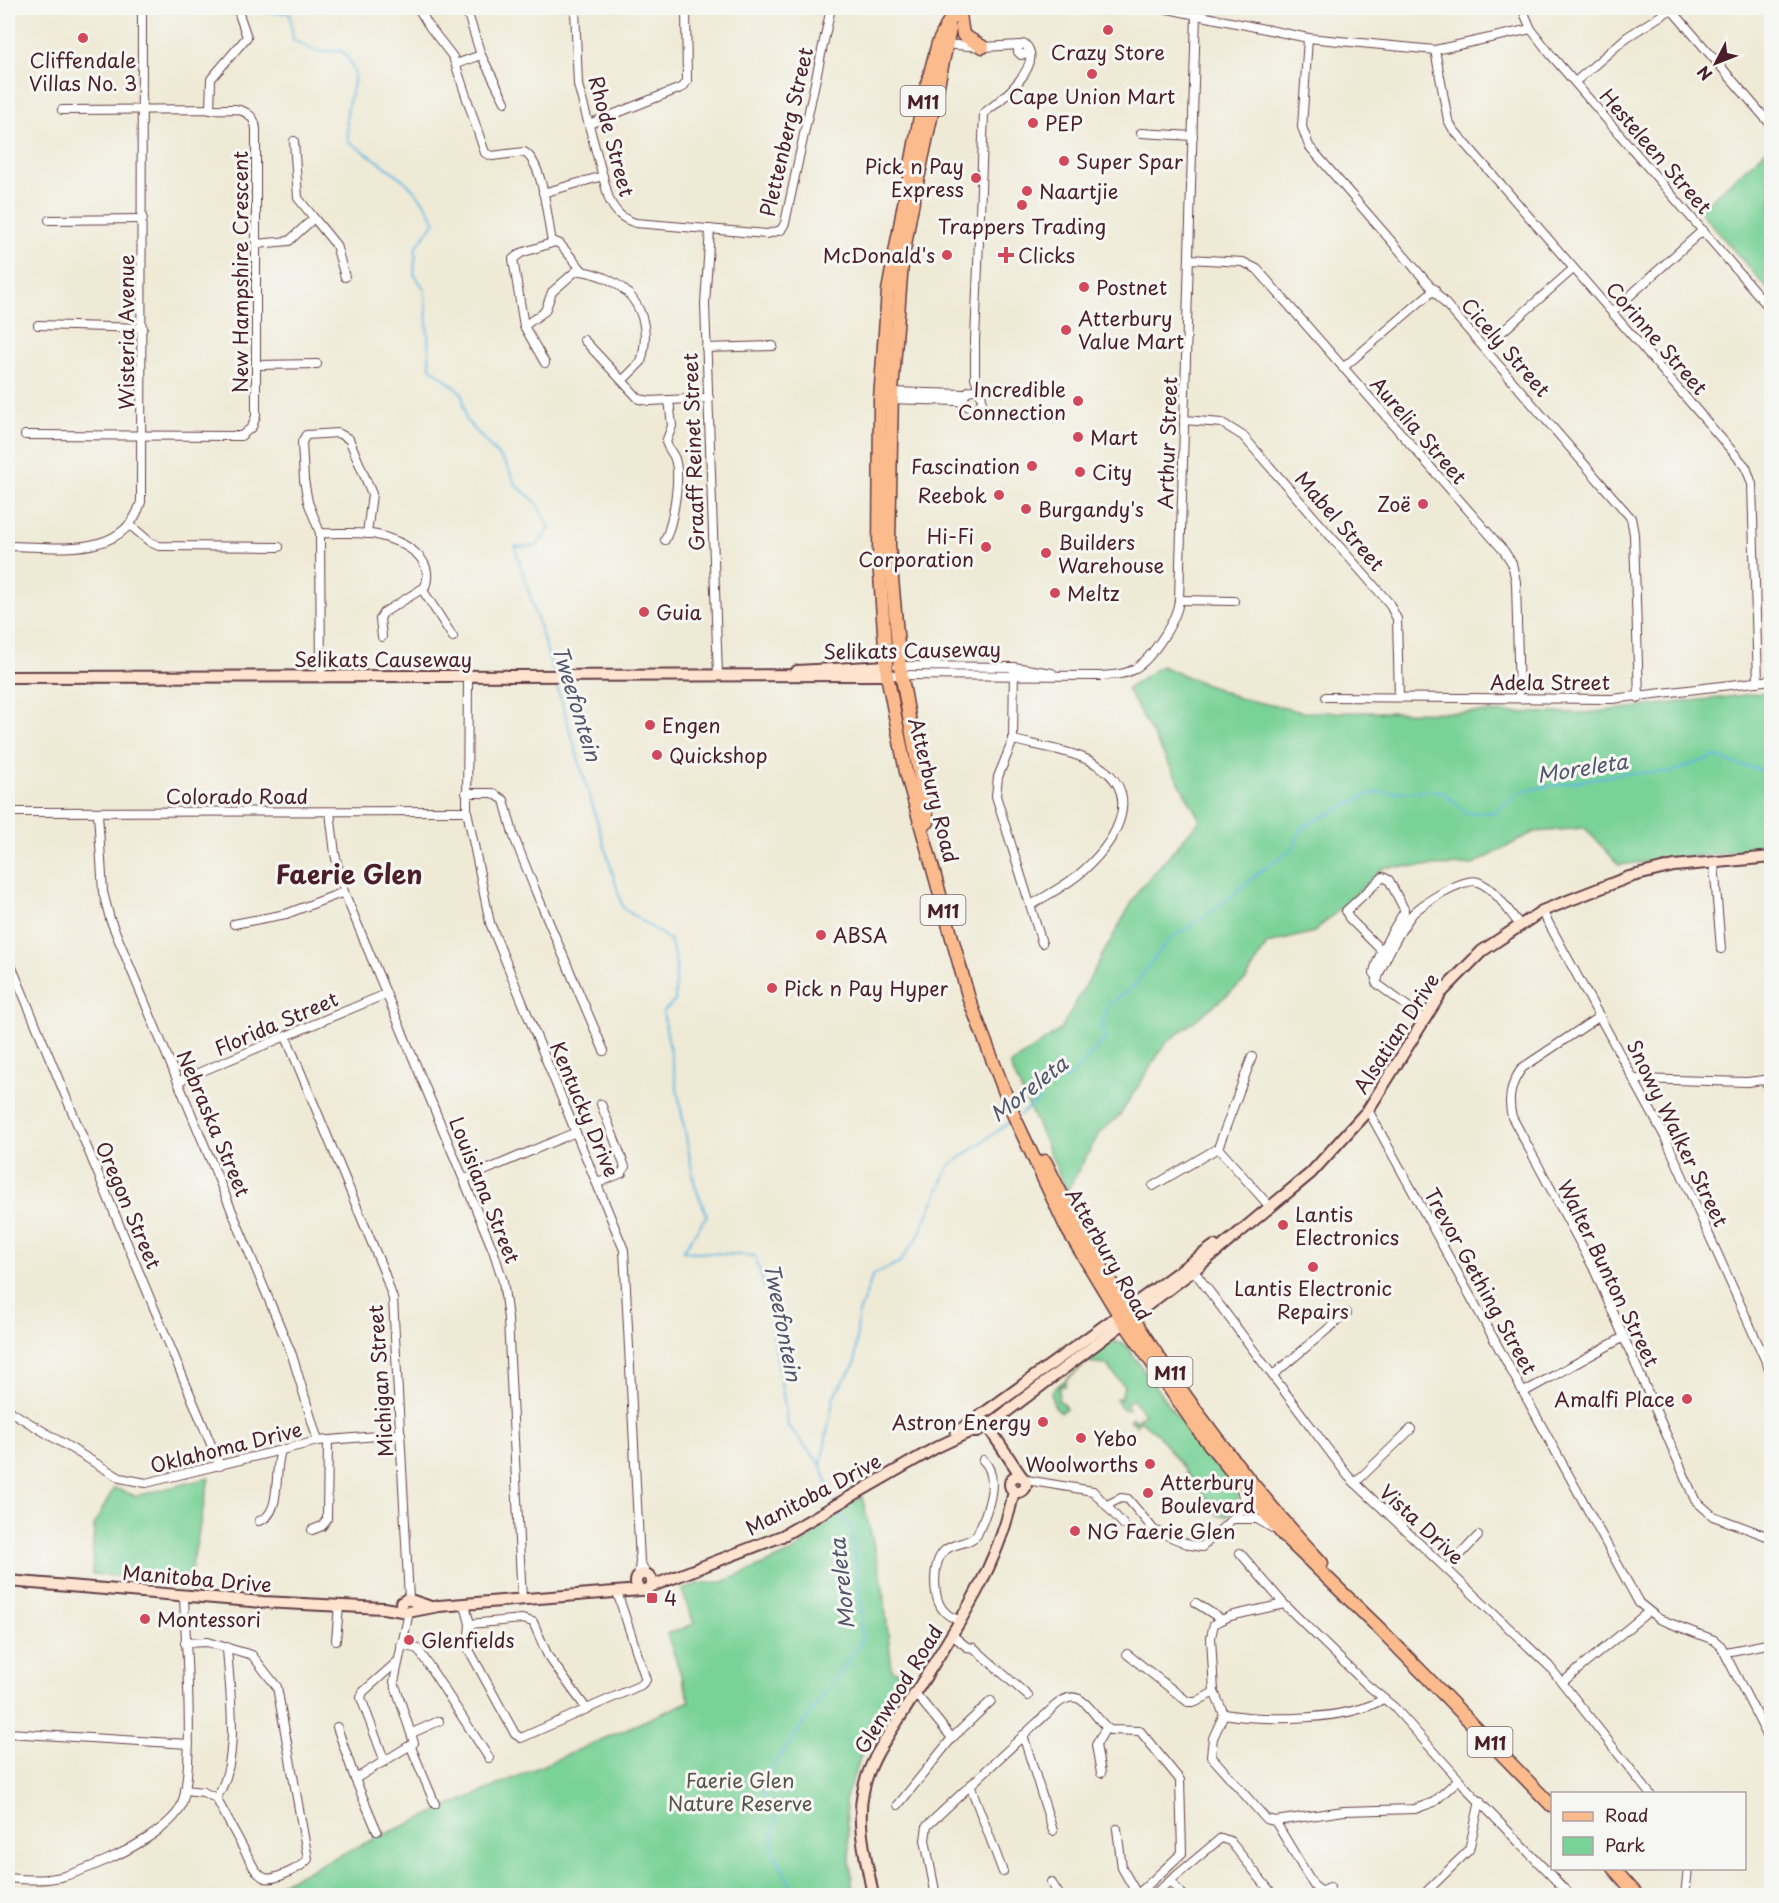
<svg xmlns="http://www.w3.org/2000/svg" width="1779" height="1903" viewBox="0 0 1779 1903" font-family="'Playpen Sans',sans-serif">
<rect width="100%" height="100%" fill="#f6f6f2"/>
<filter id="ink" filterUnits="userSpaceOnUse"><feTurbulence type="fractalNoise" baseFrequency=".0167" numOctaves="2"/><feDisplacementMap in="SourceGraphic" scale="12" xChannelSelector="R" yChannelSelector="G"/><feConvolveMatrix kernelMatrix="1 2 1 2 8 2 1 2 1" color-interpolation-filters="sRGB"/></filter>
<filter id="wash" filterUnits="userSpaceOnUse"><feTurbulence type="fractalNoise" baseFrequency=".008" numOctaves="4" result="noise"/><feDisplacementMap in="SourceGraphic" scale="24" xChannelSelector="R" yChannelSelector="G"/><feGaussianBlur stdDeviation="1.35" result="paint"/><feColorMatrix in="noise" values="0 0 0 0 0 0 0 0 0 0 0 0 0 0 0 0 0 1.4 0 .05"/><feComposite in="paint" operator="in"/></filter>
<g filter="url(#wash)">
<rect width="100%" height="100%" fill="#efead6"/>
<g fill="#79d297" stroke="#627861" stroke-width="1.5">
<polygon points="1771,146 1771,293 1699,210"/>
<polygon points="1161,666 1239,698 1303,712 1586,713 1771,692 1771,848 1619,865 1585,828 1534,832 1473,865 1385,867 1314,932 1267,944 1246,980 1165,1044 1119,1116 1100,1132 1067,1191 1010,1065 1061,1029 1139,890 1200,820 1127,689"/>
<path d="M1113,1341L1126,1345L1166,1402L1237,1492L1239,1505L1228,1516H1220L1210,1509L1212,1506L1158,1435L1140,1420L1136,1425L1130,1420L1132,1417L1135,1421L1144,1414L1133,1399L1126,1404L1128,1409H1122L1116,1398L1121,1399L1124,1386L1106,1364L1088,1362L1066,1380L1065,1386H1060L1058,1401L1062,1402L1066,1408L1061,1412C1055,1410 1050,1398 1052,1391Z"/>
<polygon points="209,1478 189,1582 92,1574 94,1525 114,1488 136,1496"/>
<polygon points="862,1497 882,1580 892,1670 910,1676 865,1744 845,1800 853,1895 256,1895 372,1840 690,1701 667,1634 694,1624 682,1590 701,1583 723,1582 793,1552 827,1522 828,1516"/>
</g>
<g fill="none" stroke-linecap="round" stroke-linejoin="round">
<g stroke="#65b8e1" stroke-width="2">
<path d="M270,8L272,13H290L293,40L318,52L342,51C365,78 350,83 347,112C346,121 348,132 348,141C380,163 420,184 435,222L416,247L414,274L425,290L430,367L462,393L466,420L506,464L516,485L537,503L550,529L536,546L515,547L553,671"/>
<polyline points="555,680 623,908 670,940 676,964 675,1001 663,1012 695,1186 707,1215 683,1251 755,1256 768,1299 788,1426 821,1465"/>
<polyline points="1020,1115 1037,1102 1049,1085 1069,1078 1106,1038 1102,1025 1109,1005 1134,986 1169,939 1208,915 1266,867 1293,849 1301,828 1371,793 1441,791 1467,813 1495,812 1522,791 1625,773 1672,772 1715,756 1731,763 1767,771 1772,768"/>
<polyline points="834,1502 821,1465 834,1395 855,1364 858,1316 873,1275 900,1262 918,1237 949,1166 1013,1120"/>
<polyline points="789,1896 791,1885 772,1849 776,1816 759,1786 861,1643 862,1609 851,1528 837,1510"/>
</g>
</g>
</g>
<g filter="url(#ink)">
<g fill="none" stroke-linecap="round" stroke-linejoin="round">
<defs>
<g id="street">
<path d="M418,8L429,26L453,57L485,153L492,156L524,152C544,163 547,220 552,242"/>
<path d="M575,8L578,85L609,199C615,212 622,219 636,223L767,234L781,230L785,223L831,8"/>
<polyline points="1163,8 1308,38 1435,50 1531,29"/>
<polyline points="1522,8 1531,29 1551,55 1772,311"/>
<polyline points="1671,9 1772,126"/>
<polyline points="1308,38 1302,127 1309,146 1631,518 1634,534 1639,698"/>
<polyline points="943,44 983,47 1020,45"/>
<polyline points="1435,50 1448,120 1453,129 1746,467 1752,484 1758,682"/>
<polyline points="481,55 505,102"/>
<polyline points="456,64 481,55 466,8"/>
<polyline points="1575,82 1627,37 1673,8"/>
<polyline points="210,110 211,79 247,37 237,8"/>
<polyline points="589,124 683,87 687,81 686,8"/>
<polyline points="1141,133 1193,136"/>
<polyline points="543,193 603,176"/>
<polyline points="314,218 336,245 345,277"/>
<polyline points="49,220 143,219"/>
<polyline points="710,229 705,304 718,675"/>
<polyline points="256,244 289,241 314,218 298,198 294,141"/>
<polyline points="1189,259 1243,262 1257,269 1504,551 1512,563 1516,582 1519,698"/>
<polyline points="1613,311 1703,230"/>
<polyline points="38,325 143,328"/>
<path d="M524,326L545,311L552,292L576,271C586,270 594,274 603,277C639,292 652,324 641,362L623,380"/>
<polyline points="584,340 639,399 650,401 709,398"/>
<polyline points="1485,347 1573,269"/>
<polyline points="706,348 773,346"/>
<polyline points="545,363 524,326 513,259 521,253 555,242 560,244 582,270"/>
<polyline points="257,365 317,364"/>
<polyline points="1343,368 1435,289"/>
<circle cx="973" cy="399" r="9"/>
<path d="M979,391L975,377V341L984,113C999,102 1046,65 1025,44L1018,46V52L1021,55L1029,52"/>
<polyline points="889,392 965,394"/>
<polyline points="888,399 957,401 967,404"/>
<polyline points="1184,420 1222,423 1243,436 1389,603 1397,619 1399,697"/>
<path d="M25,435L241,436L252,427L256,416V129C255,117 247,111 235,109L62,110"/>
<polyline points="130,525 150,542 159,546 279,547"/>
<path d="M320,533C338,534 359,531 377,535C402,541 436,557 425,587L383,613L380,619L382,637"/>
<path d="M665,540C673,523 681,478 675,459C673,453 668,449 666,442L672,426L669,400"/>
<path d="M8,546C55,546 124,560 141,502L142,8"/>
<polyline points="422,589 453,637"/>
<polyline points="1179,600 1234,601"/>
<polyline points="897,666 1014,667 1052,673"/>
<polyline points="1014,667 1013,740 998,777 996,796 1042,943"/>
<path d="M887,675L1102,676C1113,675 1125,675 1134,669C1152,659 1177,620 1179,600L1196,14"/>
<polyline points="468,676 467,811 490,923 624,1250 640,1562 638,1577"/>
<polyline points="321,678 320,533 308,502 304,480 302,442 306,435 338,433 349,439 372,494 367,534"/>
<polyline points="1326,697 1612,699 1772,680"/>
<path d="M1013,740C1038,746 1069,750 1092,762C1146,790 1118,839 1084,870C1069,884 1049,894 1031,905"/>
<polyline points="466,793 493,793 504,800 514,837 536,892 604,1051"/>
<polyline points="8,812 467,811"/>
<polyline points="330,812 335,854 344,892 493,1250 503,1281 508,1319 522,1600"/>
<polyline points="98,813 103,892 110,919 292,1355 318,1441"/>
<polyline points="1714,863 1721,949"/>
<polyline points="1542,911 1665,1137 1772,1375"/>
<polyline points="234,924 286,914 344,892"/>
<polyline points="8,958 220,1466"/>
<path d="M1378,978L1374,973C1376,958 1395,926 1404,912V909L1389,880L1383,877L1346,911L1349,918L1383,952"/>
<path d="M1600,1016L1522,1068C1511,1083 1507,1098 1512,1117L1593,1267L1695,1500L1713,1516L1772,1538"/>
<path d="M1423,1018L1376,983C1381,966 1399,932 1410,917C1418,905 1465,876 1478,882C1495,888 1509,912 1520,925"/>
<polyline points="286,1037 384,1272 393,1299 409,1599"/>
<polyline points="1634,1079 1747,1082 1772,1079"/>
<polyline points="179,1081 386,994"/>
<polyline points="1765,1081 1772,1092"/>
<polyline points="1368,1110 1639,1603 1659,1619 1714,1640 1721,1646 1772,1745"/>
<polyline points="1218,1148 1271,1208"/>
<polyline points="465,1179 576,1132"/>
<polyline points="598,1183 622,1173 625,1167 601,1104"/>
<polyline points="1153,1186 1218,1148 1252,1057"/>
<polyline points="1191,1267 1348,1476 1549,1666 1650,1794"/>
<polyline points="1273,1375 1347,1313"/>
<polyline points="1524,1392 1624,1337"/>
<polyline points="8,1410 120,1478 146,1483 318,1441 401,1434"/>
<polyline points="1026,1480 1093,1491 1124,1525"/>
<polyline points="1355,1483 1411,1429"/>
<polyline points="1107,1505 1121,1498 1128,1499 1154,1530 1190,1545 1202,1547 1241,1511 1244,1500 1241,1489"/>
<polyline points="1234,1519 1257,1519 1274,1529"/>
<path d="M259,1521C283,1514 273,1472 281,1451"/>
<polyline points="312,1530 322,1526 327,1519 328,1440"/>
<polyline points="1240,1553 1284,1604"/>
<polyline points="640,1562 647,1575"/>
<polyline points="1447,1569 1478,1536"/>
<polyline points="1196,1603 1221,1619"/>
<polyline points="465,1605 470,1624 522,1619 533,1622 548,1656 586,1708"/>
<path d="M961,1621C956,1619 949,1617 945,1612C932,1600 932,1563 944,1551C954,1542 968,1545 977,1535C986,1515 1002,1478 983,1460"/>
<polyline points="470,1624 468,1648 515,1734 521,1738 641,1685 646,1680 617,1592"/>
<polyline points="952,1635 967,1647 974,1648 1028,1696"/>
<polyline points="336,1640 339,1606"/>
<path d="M185,1643L207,1642L252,1655L277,1687L308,1859C302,1867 275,1881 265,1878C260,1876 257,1872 254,1868L216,1798L203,1792L185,1790"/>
<polyline points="401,1645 418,1649 489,1758"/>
<polyline points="1726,1652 1772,1643"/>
<polyline points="1127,1654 1188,1702 1196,1702 1214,1692"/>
<polyline points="1564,1681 1648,1612"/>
<polyline points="915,1693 952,1738"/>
<path d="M1224,1714C1264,1721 1349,1721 1383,1699"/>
<polyline points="337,1727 355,1779"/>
<polyline points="8,1733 189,1744"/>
<polyline points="412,1733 439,1721"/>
<polyline points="1023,1735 1053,1831"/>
<polyline points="411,1747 435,1804"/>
<polyline points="385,1762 361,1698 363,1692 398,1661"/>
<polyline points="1101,1773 1096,1745 1106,1728"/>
<polyline points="1459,1779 1434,1802 1415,1809 1344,1811 1275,1821 1266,1819 1211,1756 1213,1738 1224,1714 1214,1692 1211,1637 1214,1624 1230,1616 1284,1604 1366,1684 1394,1707 1464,1785 1469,1791 1571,1896"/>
<polyline points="970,1785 1003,1872"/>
<path d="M216,1798C242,1762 229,1689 227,1647"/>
<polyline points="898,1805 952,1738 991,1701"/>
<polyline points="1275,1821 1314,1886 1322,1892 1330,1887"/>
<polyline points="1117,1829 1122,1868 1137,1894"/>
<polyline points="377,1831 355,1779 414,1743 394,1682 409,1612"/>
<path d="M8,1878C53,1883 68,1877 109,1859C129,1850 167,1829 179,1810C197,1781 185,1637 184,1596"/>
<polyline points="1170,1881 1183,1896"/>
<polyline points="1051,1882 1060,1896"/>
<path d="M936,1896L925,1840L927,1826L1056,1705C1083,1682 1091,1717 1110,1730L1140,1731L1180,1780L1182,1853L1136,1896"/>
<polyline points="1152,1896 1221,1838 1230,1841 1274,1896"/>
<polyline points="1422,1896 1469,1850 1480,1801"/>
<polyline points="1685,1896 1688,1868"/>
</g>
<g id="secondary">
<polyline points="797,671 887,666"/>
<polyline points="8,677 887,675"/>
<polyline points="980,1416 1214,1246"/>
<polyline points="989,1425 1194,1270 1311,1173 1368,1110 1441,993 1482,951 1542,911 1629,877 1674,866 1772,857"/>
<polyline points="989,1428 1021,1476"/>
<polyline points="956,1433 973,1420"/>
<circle cx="1018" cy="1484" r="8"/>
<circle cx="644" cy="1582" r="8"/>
<polyline points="8,1581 263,1602 383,1608 408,1612 439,1606 640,1590"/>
<polyline points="652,1586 782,1536 937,1447 969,1432 977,1432"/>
<polyline points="401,1603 407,1599 428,1606"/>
<path d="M873,1896C867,1861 856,1826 863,1792C869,1758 892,1731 909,1703C951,1635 998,1571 1014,1491"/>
</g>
<g id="primary">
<polyline points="959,8 963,35 983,47"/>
<polyline points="953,13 938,43 923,100 888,291 880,399 879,560 887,675 906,772 969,999 1014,1116 1067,1229 1119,1315 1201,1434 1283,1535 1381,1630 1552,1806"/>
<polyline points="928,822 900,667 889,545 892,392 902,263 910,216 950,29"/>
<path d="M1045,1161C1114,1303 1214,1448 1322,1563"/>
<polyline points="1613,1868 1638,1896"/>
</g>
</defs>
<use href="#street" stroke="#633d45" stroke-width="10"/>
<use href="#secondary" stroke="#633d45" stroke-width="14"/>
<use href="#primary" stroke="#633d45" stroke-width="15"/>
<use href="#street" stroke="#fff" stroke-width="8"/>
<use href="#secondary" stroke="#fde4d1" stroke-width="10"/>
<use href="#primary" stroke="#fbbb8d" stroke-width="12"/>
</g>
</g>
<g fill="#d1495b" stroke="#f6f6f2" stroke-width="2">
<circle cx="1108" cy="30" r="6"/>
<circle cx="83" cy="38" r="6"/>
<circle cx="1092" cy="74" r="6"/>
<circle cx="1033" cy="123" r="6"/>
<circle cx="1064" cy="161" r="6"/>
<circle cx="976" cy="178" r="6"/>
<circle cx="1027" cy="191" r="6"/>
<circle cx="1022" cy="205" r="6"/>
<circle cx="947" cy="255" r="6"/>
<path d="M1003 246h6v6h6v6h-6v6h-6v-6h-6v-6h6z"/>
<circle cx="1084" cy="287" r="6"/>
<circle cx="1066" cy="330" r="6"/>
<circle cx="1078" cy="401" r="6"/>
<circle cx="1078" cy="437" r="6"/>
<circle cx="1032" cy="466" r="6"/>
<circle cx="1080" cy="472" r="6"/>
<circle cx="999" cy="495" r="6"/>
<circle cx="1423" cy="504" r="6"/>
<circle cx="1026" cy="509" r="6"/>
<circle cx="986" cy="547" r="6"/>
<circle cx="1046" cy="553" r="6"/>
<circle cx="1055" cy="593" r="6"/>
<circle cx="644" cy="612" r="6"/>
<circle cx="650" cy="725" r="6"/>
<circle cx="657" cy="755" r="6"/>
<circle cx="821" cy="935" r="6"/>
<circle cx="772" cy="988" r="6"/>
<circle cx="1283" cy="1225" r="6"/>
<circle cx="1313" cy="1267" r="6"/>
<circle cx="1687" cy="1399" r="6"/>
<circle cx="1043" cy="1422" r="6"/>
<circle cx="1081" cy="1438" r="6"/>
<circle cx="1150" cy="1464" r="6"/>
<circle cx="1148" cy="1493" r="6"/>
<circle cx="1075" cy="1531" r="6"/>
<rect x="646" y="1592" width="12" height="12" rx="3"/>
<circle cx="145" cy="1619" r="6"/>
<circle cx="409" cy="1640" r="6"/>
</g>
<g text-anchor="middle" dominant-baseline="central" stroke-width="6" stroke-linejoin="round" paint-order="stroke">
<g fill="#f6f6f2" stroke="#7e6067" stroke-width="1.5">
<rect x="900.5" y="86" width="45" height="30" rx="4.5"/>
<rect x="920.5" y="895" width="45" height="30" rx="4.5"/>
<rect x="1147.5" y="1357" width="45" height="30" rx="4.5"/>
<rect x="1467.5" y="1727" width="45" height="30" rx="4.5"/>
</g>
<g font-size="18" font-weight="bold" fill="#4a1f2b">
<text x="923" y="101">M11</text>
<text x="943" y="910">M11</text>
<text x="1170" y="1372">M11</text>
<text x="1490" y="1742">M11</text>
</g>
<g font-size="20" fill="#4a1f2b" stroke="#f6f6f2" text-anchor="start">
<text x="1108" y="52" text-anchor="middle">Crazy Store</text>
<text x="83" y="60" text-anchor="middle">Cliffendale<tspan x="83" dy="23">Villas No. 3</tspan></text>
<text x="1092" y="96" text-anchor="middle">Cape Union Mart</text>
<text x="1045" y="123">PEP</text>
<text x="1076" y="161">Super Spar</text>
<text x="964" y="166" text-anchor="end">Pick n Pay<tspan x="964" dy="23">Express</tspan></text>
<text x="1039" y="191">Naartjie</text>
<text x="1022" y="226" text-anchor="middle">Trappers Trading</text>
<text x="935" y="255" text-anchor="end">McDonald's</text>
<text x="1018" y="255">Clicks</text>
<text x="1096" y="287">Postnet</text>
<text x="1078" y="318">Atterbury<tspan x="1078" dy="23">Value Mart</tspan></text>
<text x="1066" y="389" text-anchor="end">Incredible<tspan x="1066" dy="23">Connection</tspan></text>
<text x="1090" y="437">Mart</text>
<text x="1020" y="466" text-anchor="end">Fascination</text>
<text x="1092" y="472">City</text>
<text x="987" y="495" text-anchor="end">Reebok</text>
<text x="1411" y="504" text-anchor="end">Zoë</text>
<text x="1038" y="509">Burgandy's</text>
<text x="974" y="536" text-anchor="end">Hi-Fi<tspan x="974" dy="23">Corporation</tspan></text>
<text x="1058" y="542">Builders<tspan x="1058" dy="23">Warehouse</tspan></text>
<text x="1067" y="593">Meltz</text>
<text x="656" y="612">Guia</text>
<text x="662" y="725">Engen</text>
<text x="669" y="755">Quickshop</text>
<text x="833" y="935">ABSA</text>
<text x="784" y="988">Pick n Pay Hyper</text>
<text x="1295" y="1214">Lantis<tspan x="1295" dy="23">Electronics</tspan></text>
<text x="1313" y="1288" text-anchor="middle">Lantis Electronic<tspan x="1313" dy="23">Repairs</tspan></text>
<text x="1675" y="1399" text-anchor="end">Amalfi Place</text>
<text x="1031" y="1422" text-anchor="end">Astron Energy</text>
<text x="1093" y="1438">Yebo</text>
<text x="1138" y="1464" text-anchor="end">Woolworths</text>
<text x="1160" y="1482">Atterbury<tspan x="1160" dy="23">Boulevard</tspan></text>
<text x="1087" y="1531">NG Faerie Glen</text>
<text x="664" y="1598">4</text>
<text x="157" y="1619">Montessori</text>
<text x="421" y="1640">Glenfields</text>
</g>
<g font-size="20" fill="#4a1f2b" stroke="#f6f6f2">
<text transform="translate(786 132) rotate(-77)">Plettenberg Street</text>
<text transform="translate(612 136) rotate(75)">Rhode Street</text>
<text transform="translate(1656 151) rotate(49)">Hesteleen Street</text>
<text transform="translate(240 272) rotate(-90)">New Hampshire Crescent</text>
<text transform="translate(126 332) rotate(-90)">Wisteria Avenue</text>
<text transform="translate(1657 338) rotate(49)">Corinne Street</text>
<text transform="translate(1506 347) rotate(49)">Cicely Street</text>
<text transform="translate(1419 430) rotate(49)">Aurelia Street</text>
<text transform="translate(1167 443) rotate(-88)">Arthur Street</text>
<text transform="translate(693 452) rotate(-92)">Graaff Reinet Street</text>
<text transform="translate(1340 521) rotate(49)">Mabel Street</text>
<text transform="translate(912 650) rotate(-1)">Selikats Causeway</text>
<text x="383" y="659">Selikats Causeway</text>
<text x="1550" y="682">Adela Street</text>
<text transform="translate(934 790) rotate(76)">Atterbury Road</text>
<text x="237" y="796">Colorado Road</text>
<text transform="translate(276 1023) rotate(-23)">Florida Street</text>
<text transform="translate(1396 1033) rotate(-57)">Alsatian Drive</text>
<text transform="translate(585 1109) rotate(67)">Kentucky Drive</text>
<text transform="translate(214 1123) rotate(67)">Nebraska Street</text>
<text transform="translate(1678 1133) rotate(64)">Snowy Walker Street</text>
<text transform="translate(485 1190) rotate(68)">Louisiana Street</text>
<text transform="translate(129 1205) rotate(67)">Oregon Street</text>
<text transform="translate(1109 1254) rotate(60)">Atterbury Road</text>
<text transform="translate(1609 1273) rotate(64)">Walter Bunton Street</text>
<text transform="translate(1481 1281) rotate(61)">Trevor Gething Street</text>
<text transform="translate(380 1381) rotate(-94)">Michigan Street</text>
<text transform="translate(226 1447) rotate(-14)">Oklahoma Drive</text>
<text transform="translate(813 1494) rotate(-28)">Manitoba Drive</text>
<text transform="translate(1422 1524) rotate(43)">Vista Drive</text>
<text transform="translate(197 1578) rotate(5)">Manitoba Drive</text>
<text transform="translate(898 1689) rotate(-58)">Glenwood Road</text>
</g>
<g font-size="20" fill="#58554b" stroke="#f6f6f2">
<text x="740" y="1780">Faerie Glen<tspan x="740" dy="23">Nature Reserve</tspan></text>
</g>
<g font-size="21" font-style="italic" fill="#53556b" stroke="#f6f6f2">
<text transform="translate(578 703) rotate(73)">Tweefontein</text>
<text transform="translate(1582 767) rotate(-9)">Moreleta</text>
<text transform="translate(1028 1088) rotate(-38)">Moreleta</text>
<text transform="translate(784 1322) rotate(79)">Tweefontein</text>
<text transform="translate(841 1584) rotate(-96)">Moreleta</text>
</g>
<g font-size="26" font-weight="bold" fill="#4a1f2b" stroke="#f6f6f2">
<text x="349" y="873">Faerie Glen</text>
</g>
</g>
<rect width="1779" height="1903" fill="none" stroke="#f6f6f2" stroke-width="30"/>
<rect x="1551" y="1792" width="195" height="78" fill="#f6f6f2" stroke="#b1a0a2" stroke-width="1.5"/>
<rect x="1563" y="1812" width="30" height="9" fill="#fbbb8d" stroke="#b1a0a2" stroke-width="1.5"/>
<text x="1605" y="1822" font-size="18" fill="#4a1f2b">Road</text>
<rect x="1563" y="1837" width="30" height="18" fill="#79d297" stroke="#b1a0a2" stroke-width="1.5"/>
<text x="1605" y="1852" font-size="18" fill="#4a1f2b">Park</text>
<g transform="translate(1716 63) rotate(228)" stroke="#f6f6f2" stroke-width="4.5" paint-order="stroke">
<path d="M0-4.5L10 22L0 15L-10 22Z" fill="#4a1f2b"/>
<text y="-9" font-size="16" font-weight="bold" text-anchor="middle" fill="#4a1f2b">N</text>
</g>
</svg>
